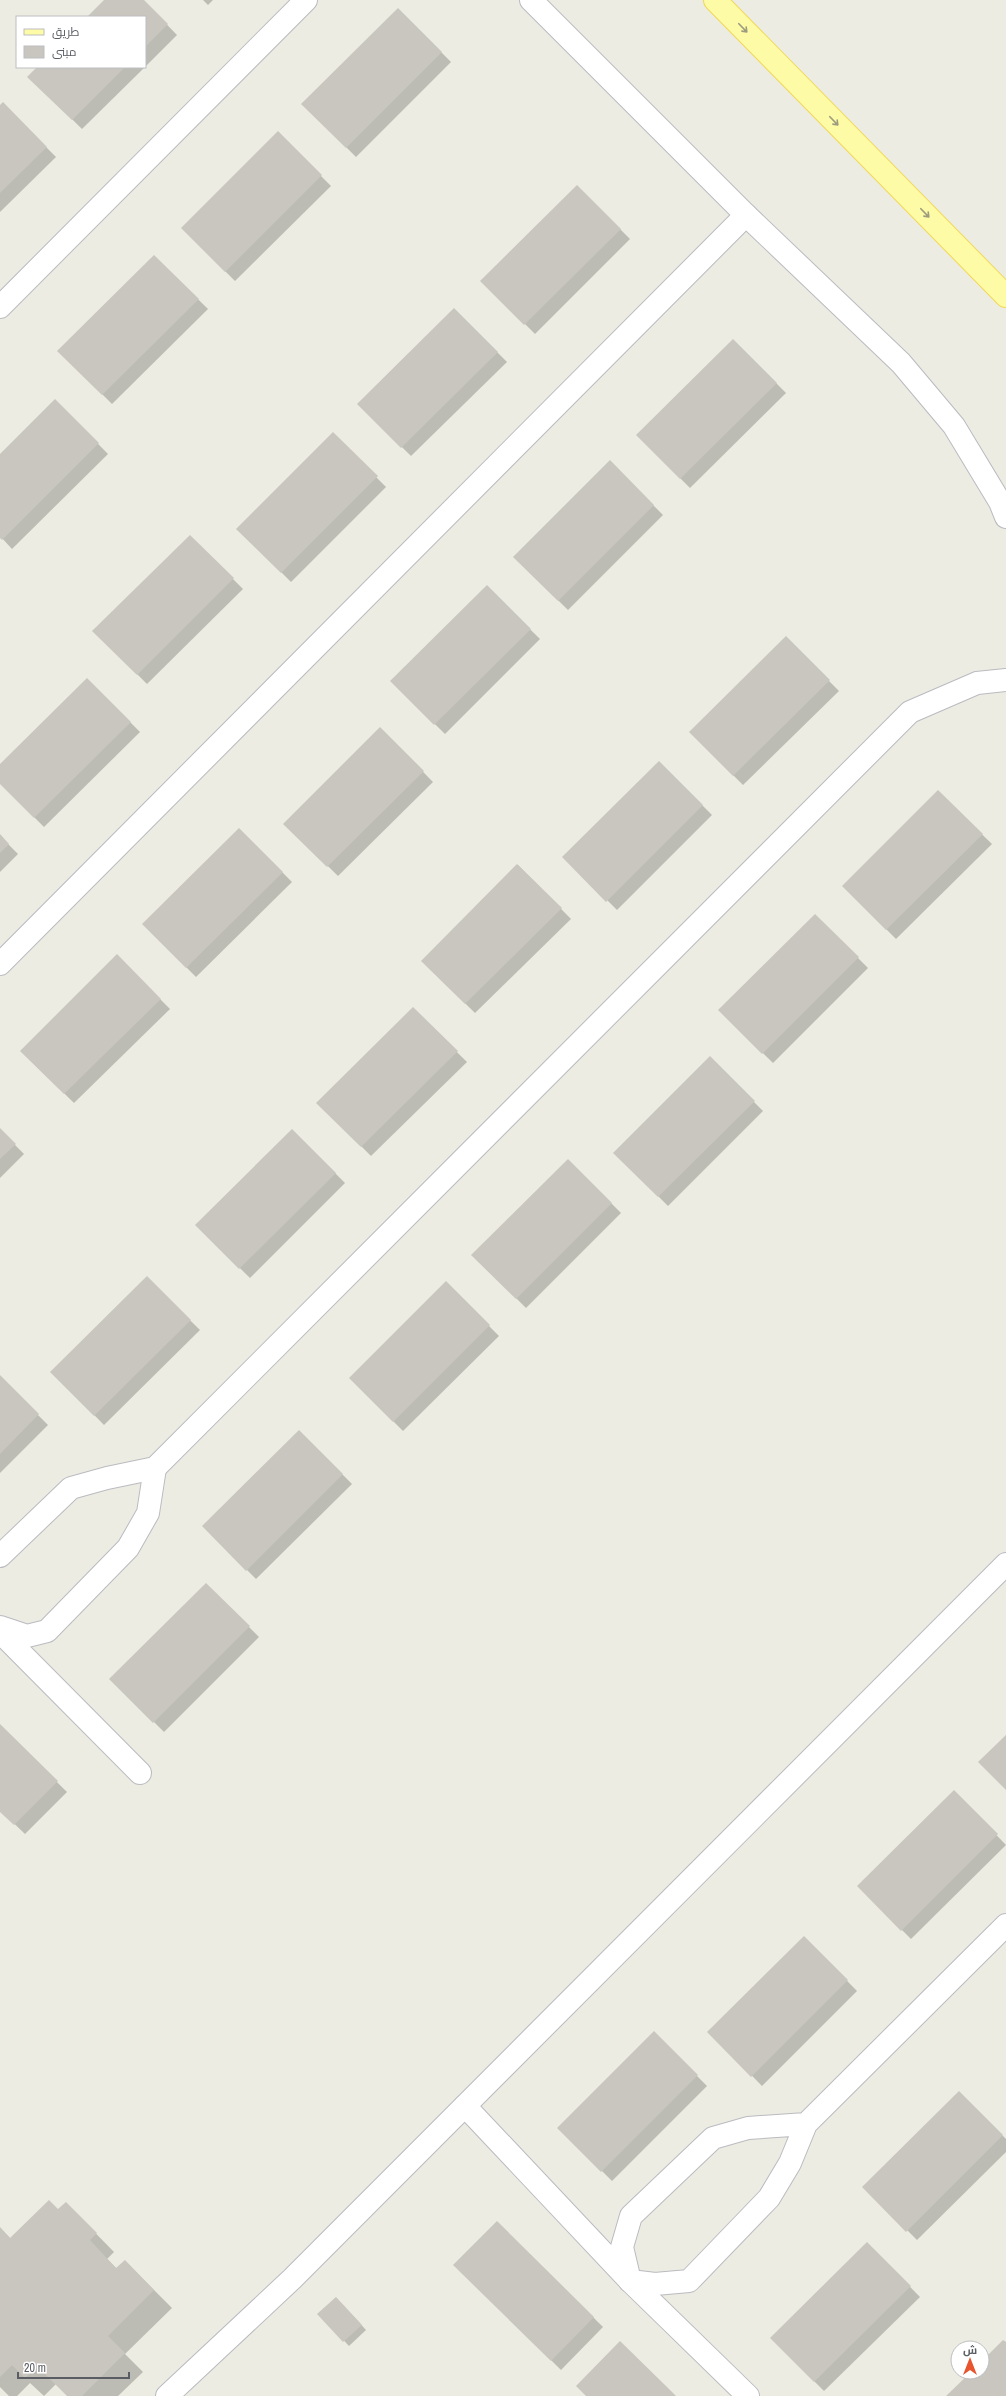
<svg xmlns="http://www.w3.org/2000/svg" width="1006" height="2396" viewBox="0 0 1006 2396" font-family="'Archivo Narrow',Cairo,sans-serif">
<rect width="100%" height="100%" fill="#edece2"/>
<g fill="#0003">
<polygon points="106,0 143,0 177,35 145,67 145,17 89,17"/>
<polygon points="203,0 213,0 208,5"/>
<polygon points="398,9 451,62 356,157 303,104"/>
<polygon points="38,67 145,67 82,129 29,77"/>
<polygon points="3,104 56,157 0,212 0,106"/>
<polygon points="278,133 331,186 235,281 182,228"/>
<polygon points="577,186 630,239 535,334 482,281"/>
<polygon points="154,256 208,309 112,404 59,351"/>
<polygon points="454,309 507,362 411,456 358,404"/>
<polygon points="733,340 786,393 690,488 637,435"/>
<polygon points="55,400 108,454 12,549 0,536 0,455"/>
<polygon points="333,434 386,487 291,582 238,529"/>
<polygon points="610,462 663,515 568,610 514,557"/>
<polygon points="190,536 243,589 147,684 94,631"/>
<polygon points="487,587 540,639 445,734 391,681"/>
<polygon points="786,638 839,691 743,785 690,732"/>
<polygon points="87,679 140,732 44,827 0,783 0,765"/>
<polygon points="380,728 433,782 338,876 285,824"/>
<polygon points="659,762 712,815 617,910 564,857"/>
<polygon points="938,792 992,844 896,939 843,886"/>
<polygon points="239,829 292,882 196,977 143,924"/>
<polygon points="0,836 18,854 0,872"/>
<polygon points="518,865 571,919 475,1013 422,961"/>
<polygon points="815,915 868,968 773,1063 719,1010"/>
<polygon points="117,956 170,1009 74,1103 21,1051"/>
<polygon points="413,1009 467,1062 371,1156 318,1103"/>
<polygon points="710,1058 763,1111 668,1206 615,1153"/>
<polygon points="0,1130 24,1154 0,1178"/>
<polygon points="292,1130 345,1183 250,1278 196,1225"/>
<polygon points="568,1160 621,1213 526,1308 473,1255"/>
<polygon points="147,1278 200,1330 104,1425 52,1372"/>
<polygon points="446,1283 499,1336 403,1431 350,1378"/>
<polygon points="0,1377 48,1425 0,1473"/>
<polygon points="299,1431 352,1484 256,1579 203,1526"/>
<polygon points="206,1584 259,1637 164,1732 111,1679"/>
<polygon points="0,1726 67,1792 25,1834 0,1810"/>
<polygon points="954,1791 1006,1845 911,1939 858,1886"/>
<polygon points="804,1937 857,1991 762,2086 709,2032"/>
<polygon points="654,2033 707,2086 612,2181 559,2128"/>
<polygon points="959,2092 1006,2139 1006,2152 917,2240 864,2187"/>
<polygon points="66,2203 114,2252 107,2259 117,2269 125,2261 172,2308 125,2354 143,2372 118,2396 68,2396 56,2384 44,2396 30,2383 17,2396 9,2396 0,2387 0,2228 11,2239 59,2211"/>
<polygon points="497,2222 603,2327 561,2370 455,2265"/>
<polygon points="867,2243 920,2297 824,2391 771,2338"/>
<polygon points="341,2303 366,2330 349,2346 319,2314"/>
</g>
<g fill="#c8c6bf">
<polygon points="104,0 144,0 168,24 145,47 145,17 87,17"/>
<polygon points="398,8 442,52 346,148 301,104"/>
<polygon points="37,67 125,67 72,120 27,77"/>
<polygon points="3,102 47,147 0,193 0,105"/>
<polygon points="278,131 322,175 225,272 181,228"/>
<polygon points="577,185 621,229 524,325 480,281"/>
<polygon points="154,255 199,299 102,395 57,351"/>
<polygon points="454,308 498,352 401,448 357,404"/>
<polygon points="733,339 777,383 680,479 636,435"/>
<polygon points="55,399 99,443 2,540 0,538 0,454"/>
<polygon points="333,432 378,476 281,573 236,529"/>
<polygon points="610,460 654,505 558,601 513,557"/>
<polygon points="190,535 234,578 137,675 92,631"/>
<polygon points="487,585 531,629 434,725 390,681"/>
<polygon points="786,636 830,680 733,776 689,732"/>
<polygon points="87,678 131,722 34,818 0,784 0,764"/>
<polygon points="380,727 424,771 327,867 283,824"/>
<polygon points="659,761 703,805 606,902 562,857"/>
<polygon points="938,790 983,834 886,930 842,886"/>
<polygon points="239,828 283,872 186,968 142,924"/>
<polygon points="0,834 9,844 0,853"/>
<polygon points="517,864 562,908 465,1004 421,961"/>
<polygon points="815,914 859,957 762,1054 718,1010"/>
<polygon points="117,954 161,999 64,1094 20,1051"/>
<polygon points="413,1007 458,1051 361,1147 316,1103"/>
<polygon points="710,1056 755,1101 658,1197 613,1153"/>
<polygon points="0,1128 16,1144 0,1159"/>
<polygon points="292,1129 336,1173 239,1269 195,1225"/>
<polygon points="568,1159 612,1203 516,1299 471,1255"/>
<polygon points="147,1276 191,1320 94,1416 50,1372"/>
<polygon points="446,1281 490,1325 393,1422 349,1378"/>
<polygon points="0,1375 39,1414 0,1454"/>
<polygon points="299,1430 343,1474 246,1571 202,1526"/>
<polygon points="206,1583 250,1626 153,1723 109,1679"/>
<polygon points="0,1724 58,1781 14,1825 0,1812"/>
<polygon points="1006,1735 1006,1790 978,1762"/>
<polygon points="954,1790 998,1834 901,1931 857,1886"/>
<polygon points="804,1936 848,1980 751,2077 707,2032"/>
<polygon points="654,2031 698,2075 601,2172 557,2128"/>
<polygon points="959,2091 1003,2135 906,2232 862,2187"/>
<polygon points="49,2200 58,2209 66,2202 97,2233 90,2240 116,2268 125,2260 154,2290 108,2336 125,2353 82,2396 67,2396 38,2367 25,2378 12,2365 0,2377 0,2227 10,2238"/>
<polygon points="497,2221 594,2317 551,2361 453,2265"/>
<polygon points="867,2242 911,2286 814,2382 770,2338"/>
<polygon points="336,2297 362,2325 343,2342 317,2314"/>
<polygon points="1003,2340 1006,2342 1006,2396 946,2396 971,2372 982,2372 982,2361"/>
<polygon points="620,2341 668,2388 676,2396 586,2396 576,2386"/>
</g>
<g fill="none" stroke-linecap="round" stroke-linejoin="round">
<defs>
<g id="minor">
<polyline points="531,0 746,215 901,363 954,426 1000,502 1006,517"/>
<polyline points="0,307 306,0"/>
<polyline points="0,964 746,215"/>
<polyline points="0,1556 71,1488 107,1478 155,1468 910,712 977,683 1006,680"/>
<polyline points="0,1627 27,1636 47,1631 128,1548 148,1513 155,1468"/>
<polyline points="0,1632 140,1773"/>
<polyline points="465,2106 630,2281 748,2396"/>
<polyline points="806,2124 748,2128 713,2138 631,2216 622,2247 630,2281 655,2284 689,2281 769,2198 790,2163 806,2124 1006,1925"/>
<polyline points="167,2396 292,2279 1006,1564"/>
</g>
<polyline id="major" points="715,0 1006,296"/>
</defs>
<use href="#minor" stroke="#babbc1" stroke-width="24"/>
<use href="#major" stroke="#f0d858" stroke-width="24"/>
<use href="#minor" stroke="#fff" stroke-width="22"/>
<use href="#major" stroke="#fefba6" stroke-width="22"/>
</g>
<defs><path id="oneway-shaft" d="M-6 0H5M1.5-3L5.5 0L1.5 3" fill="none" stroke-width="1.6" stroke-linecap="round" stroke-linejoin="round"/></defs>
<g stroke="#9c9c7e">
<use href="#oneway-shaft" transform="translate(743 28) rotate(46)"/>
<use href="#oneway-shaft" transform="translate(834 121) rotate(46)"/>
<use href="#oneway-shaft" transform="translate(925 213) rotate(46)"/>
</g>
<rect x="16" y="16" width="130" height="52" fill="#ffffff" stroke="#bdbec1"/>
<rect x="24" y="29" width="20" height="6" fill="#fefba6" stroke="#bdbec1"/>
<text x="52" y="36" font-size="12" fill="#5a5d63">طريق</text>
<rect x="24" y="46" width="20" height="12" fill="#c8c6bf" stroke="#bdbec1"/>
<text x="52" y="56" font-size="12" fill="#5a5d63">مبنى</text>
<g transform="translate(970 2360)"><circle r="19" fill="#ffffff" stroke="#bdbec1"/>
<path d="M0-3L7 15L0 10L-7 15Z" fill="#e7542e"/>
<text y="-6" font-size="11" font-weight="bold" text-anchor="middle" fill="#5a5d63">ش</text>
</g>
<path d="M18 2372v6h111v-6" fill="none" stroke="#5a5d63" stroke-width="2"/>
<text x="24" y="2372" font-size="12" fill="#5a5d63" stroke="#ffffff" stroke-width="3" paint-order="stroke">20 m</text>
</svg>
